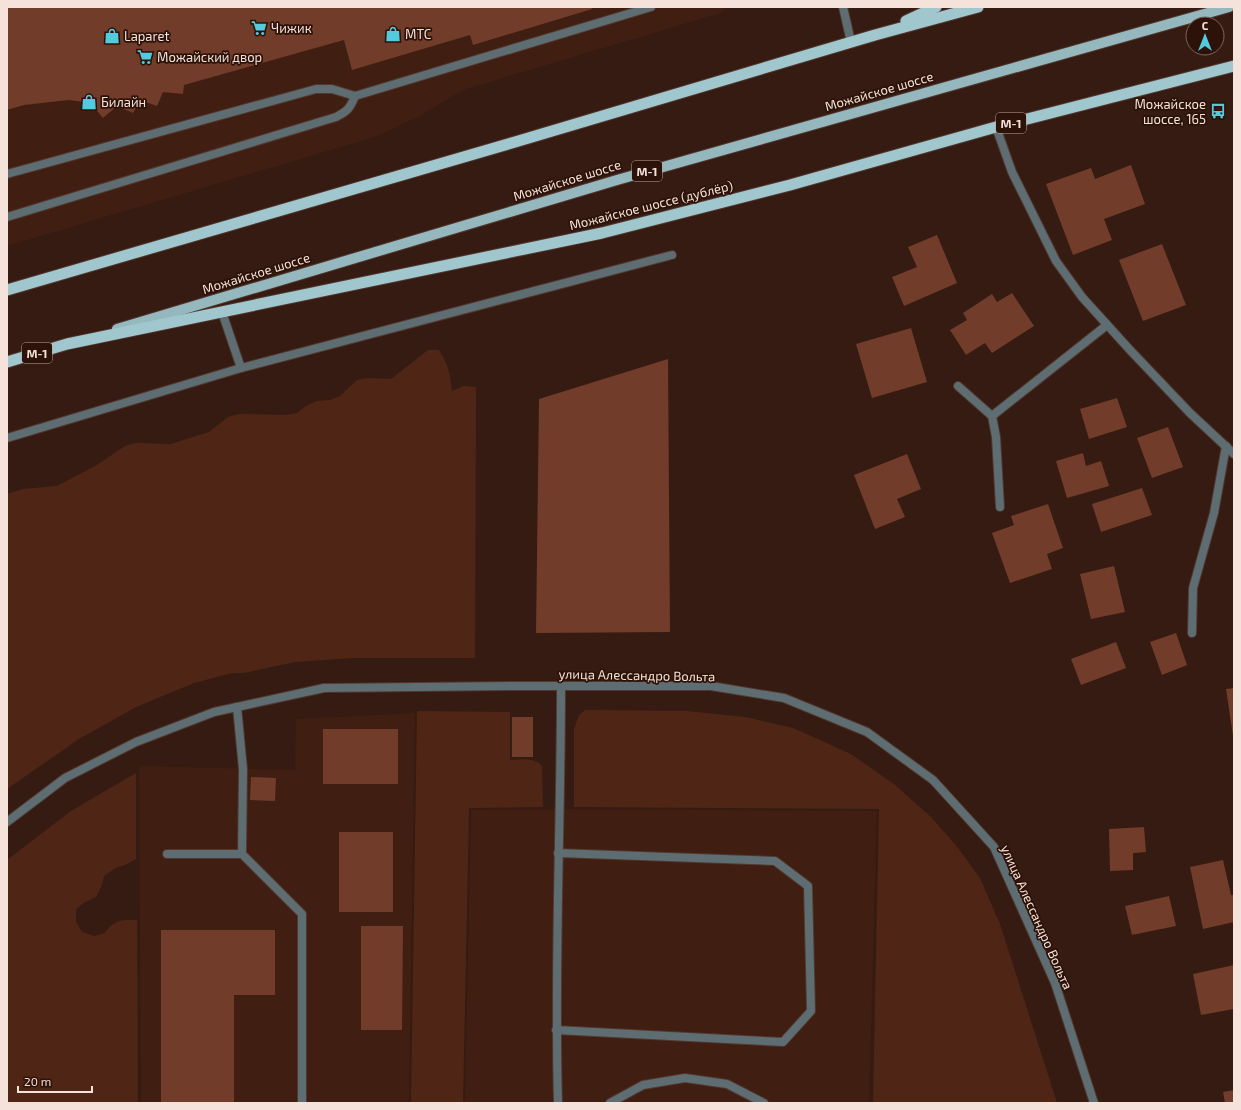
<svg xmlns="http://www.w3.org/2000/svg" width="1241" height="1110" viewBox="0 0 1241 1110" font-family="'Exo 2',sans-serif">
<rect width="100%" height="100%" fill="#361b12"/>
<g fill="#401e12">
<polygon points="7,7 723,7 724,12 463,90 418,117 375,137 7,246"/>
<polygon points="415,713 409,1103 141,1103 139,766 295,770 296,719"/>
<polygon points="561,809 877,811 869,1103 465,1103 471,810"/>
</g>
<g fill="#4f2616">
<path d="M428,350H439C449,366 450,374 452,391L463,386L476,387L475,658H352L295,662L244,673H232L194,683L136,707L79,739L7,789V494L23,489L57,486L97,465L125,446L136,443L171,444L209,432L228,417L239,414L286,415L297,413L306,406L317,401L330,400L340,396L357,380L368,378L391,379Z"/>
<polygon points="585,710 687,711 745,717 793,728 851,754 895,785 932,818 958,848 980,878 1000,924 1057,1103 873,1103 879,809 574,807 574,729 579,715"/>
<path d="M417,711L510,712V760C521,760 535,757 542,766L543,807L469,808L463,1103H411Z"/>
<path d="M136,773V859L125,865L115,868L104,876L101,887L96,897L85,902L76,909V922L82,932L94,936L105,933C115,919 121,920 137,920L138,1103H7V860L71,811Z"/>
</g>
<g fill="#713c29">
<polygon points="7,7 591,7 592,9 473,45 470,35 352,70 344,40 184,85 183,94 163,92 157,106 140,100 133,113 117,106 103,118 92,105 83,102 69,100 24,105 7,110"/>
<polygon points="1131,165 1145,204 1104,219 1112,240 1073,255 1046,184 1091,168 1095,179"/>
<polygon points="937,235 957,283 904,306 892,277 917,267 908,247"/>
<polygon points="1162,244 1186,305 1143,321 1119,260"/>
<polygon points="1012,293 1034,326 992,353 985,343 966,355 950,330 967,320 963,313 992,294 997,302"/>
<polygon points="911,328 927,382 872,398 856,344"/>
<polygon points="668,359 670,632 536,633 539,399"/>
<polygon points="1117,398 1127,427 1089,439 1080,409"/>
<polygon points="1168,427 1183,467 1152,478 1137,438"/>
<polygon points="1083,453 1086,466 1101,461 1109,486 1067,498 1056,461"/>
<polygon points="907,454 921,489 897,499 905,517 875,529 854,475"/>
<polygon points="1142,488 1152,515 1101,532 1092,504"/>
<polygon points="1048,504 1063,548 1047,554 1052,569 1010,583 992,533 1014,525 1011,516"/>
<polygon points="1114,566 1125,612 1091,619 1080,574"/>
<polygon points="1176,633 1187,665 1162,675 1150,642"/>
<polygon points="1116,642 1126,668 1081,685 1071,659"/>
<polygon points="1234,688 1234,736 1233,736 1226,689"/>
<rect x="512" y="717" width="21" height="40"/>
<rect x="323" y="729" width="75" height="55"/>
<polygon points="251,777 276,778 275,801 250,800"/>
<polygon points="1144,827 1146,852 1133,853 1133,870 1110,871 1109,829"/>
<rect x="339" y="832" width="54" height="80"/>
<polygon points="1223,860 1231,895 1234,895 1234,922 1203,929 1190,867"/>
<polygon points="1169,896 1176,926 1132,935 1125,906"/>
<polygon points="361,926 403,926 402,1030 361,1030"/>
<polygon points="161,930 275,930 275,995 234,995 234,1103 161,1103"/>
<polygon points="1234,965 1234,1009 1201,1015 1193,974"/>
<polygon points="1234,1090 1234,1103 1225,1103 1223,1092"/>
</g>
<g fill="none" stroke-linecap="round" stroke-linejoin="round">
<defs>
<g id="service">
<polyline points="7,174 316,89 332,89 355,96 651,7"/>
<path d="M7,217L336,117C348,111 350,108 355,96"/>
<polyline points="222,312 241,368"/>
<polyline points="958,386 992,416"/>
<polyline points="7,438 241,368 672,255"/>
<polyline points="1000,507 996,437 992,416 1107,325"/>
<polyline points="1192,633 1193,588 1214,513 1226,446"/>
<polyline points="237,707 243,769 242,854 302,914 302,1103"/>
<polyline points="167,854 242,854"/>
<polyline points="556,1030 783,1042 811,1011 808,886 775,861 558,853"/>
<path d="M558,1103C554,964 561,825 561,686"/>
<polyline points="610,1103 643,1085 685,1078 727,1084 764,1103"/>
</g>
<g id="minor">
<polyline points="843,7 851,42"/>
<polyline points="7,822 65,778 136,742 214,712 324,688 517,686 711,686 784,698 867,732 933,780 994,847 1055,983 1094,1103"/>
</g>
<polyline id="tertiary" points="996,127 1012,172 1056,261 1082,297 1130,350 1190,413 1234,454"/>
<polyline id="primary" points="117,329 617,180 1229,7"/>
<g id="trunk">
<polyline points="906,21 936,7"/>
<polyline points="7,290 515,142 875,35 978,7"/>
<polyline points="7,362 67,344 602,233 790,185 996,127 1234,66"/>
</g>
</defs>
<use href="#service" stroke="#51372e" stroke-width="10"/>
<use href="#minor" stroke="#51372e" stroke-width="10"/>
<use href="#tertiary" stroke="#51372e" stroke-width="10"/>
<use href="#primary" stroke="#51372e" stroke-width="12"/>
<use href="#trunk" stroke="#51372e" stroke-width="13"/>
<use href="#service" stroke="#5d6d71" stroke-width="8"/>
<use href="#minor" stroke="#5d6d71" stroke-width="8"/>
<use href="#tertiary" stroke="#5d6d71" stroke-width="8"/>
<use href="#primary" stroke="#95b8bf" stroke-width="10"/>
<use href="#trunk" stroke="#a0c7ce" stroke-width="11"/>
</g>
<defs>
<symbol id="supermarket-bare" viewBox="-9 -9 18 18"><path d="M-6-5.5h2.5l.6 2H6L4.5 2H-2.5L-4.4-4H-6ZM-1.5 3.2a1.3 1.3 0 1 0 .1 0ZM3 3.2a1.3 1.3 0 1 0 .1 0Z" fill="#54cade" stroke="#2c1208" stroke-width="2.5" paint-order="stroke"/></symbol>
<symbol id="shop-bare" viewBox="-9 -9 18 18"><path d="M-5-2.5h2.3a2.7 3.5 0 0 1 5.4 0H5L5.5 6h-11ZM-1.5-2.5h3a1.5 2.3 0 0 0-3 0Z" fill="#54cade" stroke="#2c1208" stroke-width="2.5" paint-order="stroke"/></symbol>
<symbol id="bus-bare" viewBox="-9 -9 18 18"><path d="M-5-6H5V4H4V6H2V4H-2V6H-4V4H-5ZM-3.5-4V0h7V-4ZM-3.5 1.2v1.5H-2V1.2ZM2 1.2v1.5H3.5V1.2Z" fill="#54cade" stroke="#2c1208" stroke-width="2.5" paint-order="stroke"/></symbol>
</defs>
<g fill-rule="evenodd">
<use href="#supermarket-bare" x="248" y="17" width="22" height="22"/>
<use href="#shop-bare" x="382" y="23" width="22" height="22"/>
<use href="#shop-bare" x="101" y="25" width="22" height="22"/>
<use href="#supermarket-bare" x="134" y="46" width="22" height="22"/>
<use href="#shop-bare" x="78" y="91" width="22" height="22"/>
<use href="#bus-bare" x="1207" y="100" width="22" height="22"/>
</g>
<g text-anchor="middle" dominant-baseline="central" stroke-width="3.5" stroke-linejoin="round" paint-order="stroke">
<g fill="#2c1208" stroke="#b9a49c" stroke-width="1">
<rect x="996" y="113" width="30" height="20" rx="3"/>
<rect x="632" y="161" width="30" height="20" rx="3"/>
<rect x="22" y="343" width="30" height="20" rx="3"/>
</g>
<g font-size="12" font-weight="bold" fill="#f5e2db">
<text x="1011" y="123">М-1</text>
<text x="647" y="171">М-1</text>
<text x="37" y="353">М-1</text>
</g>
<g font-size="13" fill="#f5e2db" stroke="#2c1208" text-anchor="start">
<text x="271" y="28">Чижик</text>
<text x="405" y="34">МТС</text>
<text x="124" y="36">Laparet</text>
<text x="157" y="57">Можайский двор</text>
<text x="101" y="102">Билайн</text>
<text x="1206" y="104" text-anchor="end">Можайское<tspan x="1206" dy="15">шоссе, 165</tspan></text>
</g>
<g font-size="13" fill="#f5e2db" stroke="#2c1208">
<text transform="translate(879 91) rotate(-16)">Можайское шоссе</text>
<text transform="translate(567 180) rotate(-17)">Можайское шоссе</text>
<text transform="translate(651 205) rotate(-14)">Можайское шоссе (дублёр)</text>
<text transform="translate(256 273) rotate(-17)">Можайское шоссе</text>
<text transform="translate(637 675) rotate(1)">улица Алессандро Вольта</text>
<text transform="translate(1037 917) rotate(66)">улица Алессандро Вольта</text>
</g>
</g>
<rect width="1241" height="1110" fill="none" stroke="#f5e2db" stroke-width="16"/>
<g transform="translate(1205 36)"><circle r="19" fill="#2c1208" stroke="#7c655c"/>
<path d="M0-3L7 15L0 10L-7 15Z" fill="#54cade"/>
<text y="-6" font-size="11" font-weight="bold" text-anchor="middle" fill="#f5e2db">С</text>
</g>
<path d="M18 1086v6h74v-6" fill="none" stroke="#f5e2db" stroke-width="2"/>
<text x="24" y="1086" font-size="12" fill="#f5e2db" stroke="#2c1208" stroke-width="3" paint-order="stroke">20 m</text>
</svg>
